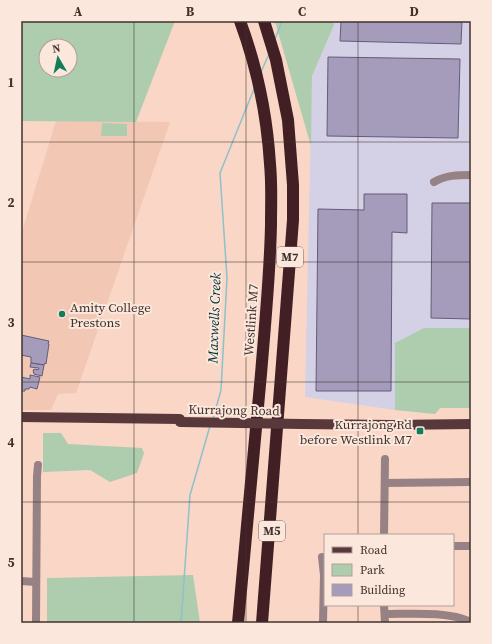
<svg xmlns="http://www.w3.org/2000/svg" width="492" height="644" viewBox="0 0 492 644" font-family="'Source Serif 4',serif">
<rect width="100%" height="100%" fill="#f9d6c5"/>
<polygon fill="#d4d1e7" points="334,21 471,21 471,329 395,343 395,410 305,397 312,76 334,25"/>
<polygon fill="#f2c8b4" points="56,121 170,122 76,393 58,394 51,410 21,410 21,235"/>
<g fill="#adcdae" fill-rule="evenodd">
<path d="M21,21H175L136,122L21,121ZM46,46H70V70H46Z"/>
<polygon points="274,21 334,21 334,25 312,76 311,146 276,25"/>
<polygon points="102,123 127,124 127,136 101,136"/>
<polygon points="424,328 471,328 471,408 440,408 435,414 395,410 395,343"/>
<polygon points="43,433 61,433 68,444 142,448 144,453 137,473 110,482 90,470 43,472"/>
<polygon points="193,575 200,623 47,623 47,578"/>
</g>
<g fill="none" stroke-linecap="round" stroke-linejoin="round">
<g stroke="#8ec1ca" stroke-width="1.5">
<polyline points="275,39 282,21"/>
<polyline points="261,72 269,54"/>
<polyline points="213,419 221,390 227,278 220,173 254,89"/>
<polyline points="181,623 190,495 210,426"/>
</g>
</g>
<g fill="#a59bba" stroke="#655c78">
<polygon points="341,21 462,21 461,44 340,41"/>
<polygon points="328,57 460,59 458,138 327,136"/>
<polygon points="364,194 407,194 407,233 392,232 391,391 316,391 318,209 364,210"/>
<polygon points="432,203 471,203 471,319 431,318"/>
<polygon points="21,335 49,341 48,344 49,344 46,364 45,363 44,365 31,363 31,357 21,355"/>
<polygon points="31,363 44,365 42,376 34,374 33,370 35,369 38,370 39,368 30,367"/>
<polygon points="30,375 40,377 37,389 30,387 29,389 25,389 25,391 21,391 21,377 30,379"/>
</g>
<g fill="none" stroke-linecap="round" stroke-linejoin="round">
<g stroke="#968284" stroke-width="8">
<path d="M434,182C446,175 458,175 471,175"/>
<polyline points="385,483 471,482"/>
<polyline points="384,535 385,459"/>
<polyline points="453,546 471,546"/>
<polyline points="322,557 324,575 323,623"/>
<polyline points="21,581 36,582"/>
<polyline points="384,605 385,623"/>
<path d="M385,614C411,614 447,611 471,622"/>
<polyline points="36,623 37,476 38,465"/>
</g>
<g stroke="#59383c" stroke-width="10">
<polyline points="21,417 180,419"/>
<polyline points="302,424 392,425 471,424"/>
</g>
<g stroke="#421f24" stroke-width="12">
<path d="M238,623C246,540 254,457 261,374C265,324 270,275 271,225C271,204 272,184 270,164C267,115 257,67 240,21"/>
<polyline points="262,623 293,220 293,185 288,120 276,60 264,21"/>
</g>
<polyline stroke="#59383c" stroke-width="10" points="180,422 302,424"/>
</g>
<path fill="none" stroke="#40332c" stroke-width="1" stroke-opacity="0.55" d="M134,21V623M246,21V623M358,21V535M21,142H471M21,262H471M21,382H471M21,502H471M358,605V623"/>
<g fill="#137d58" stroke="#fce7dc" stroke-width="1.5">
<circle cx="62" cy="314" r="4"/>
<rect x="416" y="427" width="8" height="8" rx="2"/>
</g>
<g text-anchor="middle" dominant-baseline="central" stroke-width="4" stroke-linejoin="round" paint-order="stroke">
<g fill="#fce7dc" stroke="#786961" stroke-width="1">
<rect x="277" y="247" width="26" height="20" rx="3"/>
<rect x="259" y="521" width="26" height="20" rx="3"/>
</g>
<g font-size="12" font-weight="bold" fill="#40332c">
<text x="290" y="257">M7</text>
<text x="272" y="531">M5</text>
</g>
<g font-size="13" fill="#40332c" stroke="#fce7dc" text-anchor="start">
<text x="70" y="307">Amity College<tspan x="70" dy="15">Prestons</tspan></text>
<text x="412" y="424" text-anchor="end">Kurrajong Rd<tspan x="412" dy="15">before Westlink M7</tspan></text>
</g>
<g font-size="13" fill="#40332c" stroke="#fce7dc">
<text transform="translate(251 320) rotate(-86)">Westlink M7</text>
<text transform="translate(234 410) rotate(1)">Kurrajong Road</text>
</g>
<g font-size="14" font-style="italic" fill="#003037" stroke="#fce7dc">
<text transform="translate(214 318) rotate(-88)">Maxwells Creek</text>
</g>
</g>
<rect width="492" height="644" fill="none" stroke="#fce7dc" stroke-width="44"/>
<rect x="324" y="534" width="130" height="72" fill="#fce7dc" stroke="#b19f96"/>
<rect x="332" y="547" width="20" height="6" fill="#59383c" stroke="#b19f96"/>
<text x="360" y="554" font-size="12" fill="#40332c">Road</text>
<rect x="332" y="564" width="20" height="12" fill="#adcdae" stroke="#b19f96"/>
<text x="360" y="574" font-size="12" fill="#40332c">Park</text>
<rect x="332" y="584" width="20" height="12" fill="#a59bba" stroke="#b19f96"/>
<text x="360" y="594" font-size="12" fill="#40332c">Building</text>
<g transform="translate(58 58) rotate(351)"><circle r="19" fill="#fce7dc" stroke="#b19f96"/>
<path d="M0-3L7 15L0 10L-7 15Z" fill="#137d58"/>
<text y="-6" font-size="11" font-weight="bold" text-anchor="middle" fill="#40332c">N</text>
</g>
<rect x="22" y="22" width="448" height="600" fill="none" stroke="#40332c" stroke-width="1.5"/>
<g font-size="13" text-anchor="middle" font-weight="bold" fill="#40332c">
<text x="78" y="16">A</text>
<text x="190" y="16">B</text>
<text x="302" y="16">C</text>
<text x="414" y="16">D</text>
<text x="11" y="87">1</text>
<text x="11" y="207">2</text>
<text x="11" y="327">3</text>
<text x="11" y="447">4</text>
<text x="11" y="567">5</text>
</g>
</svg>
